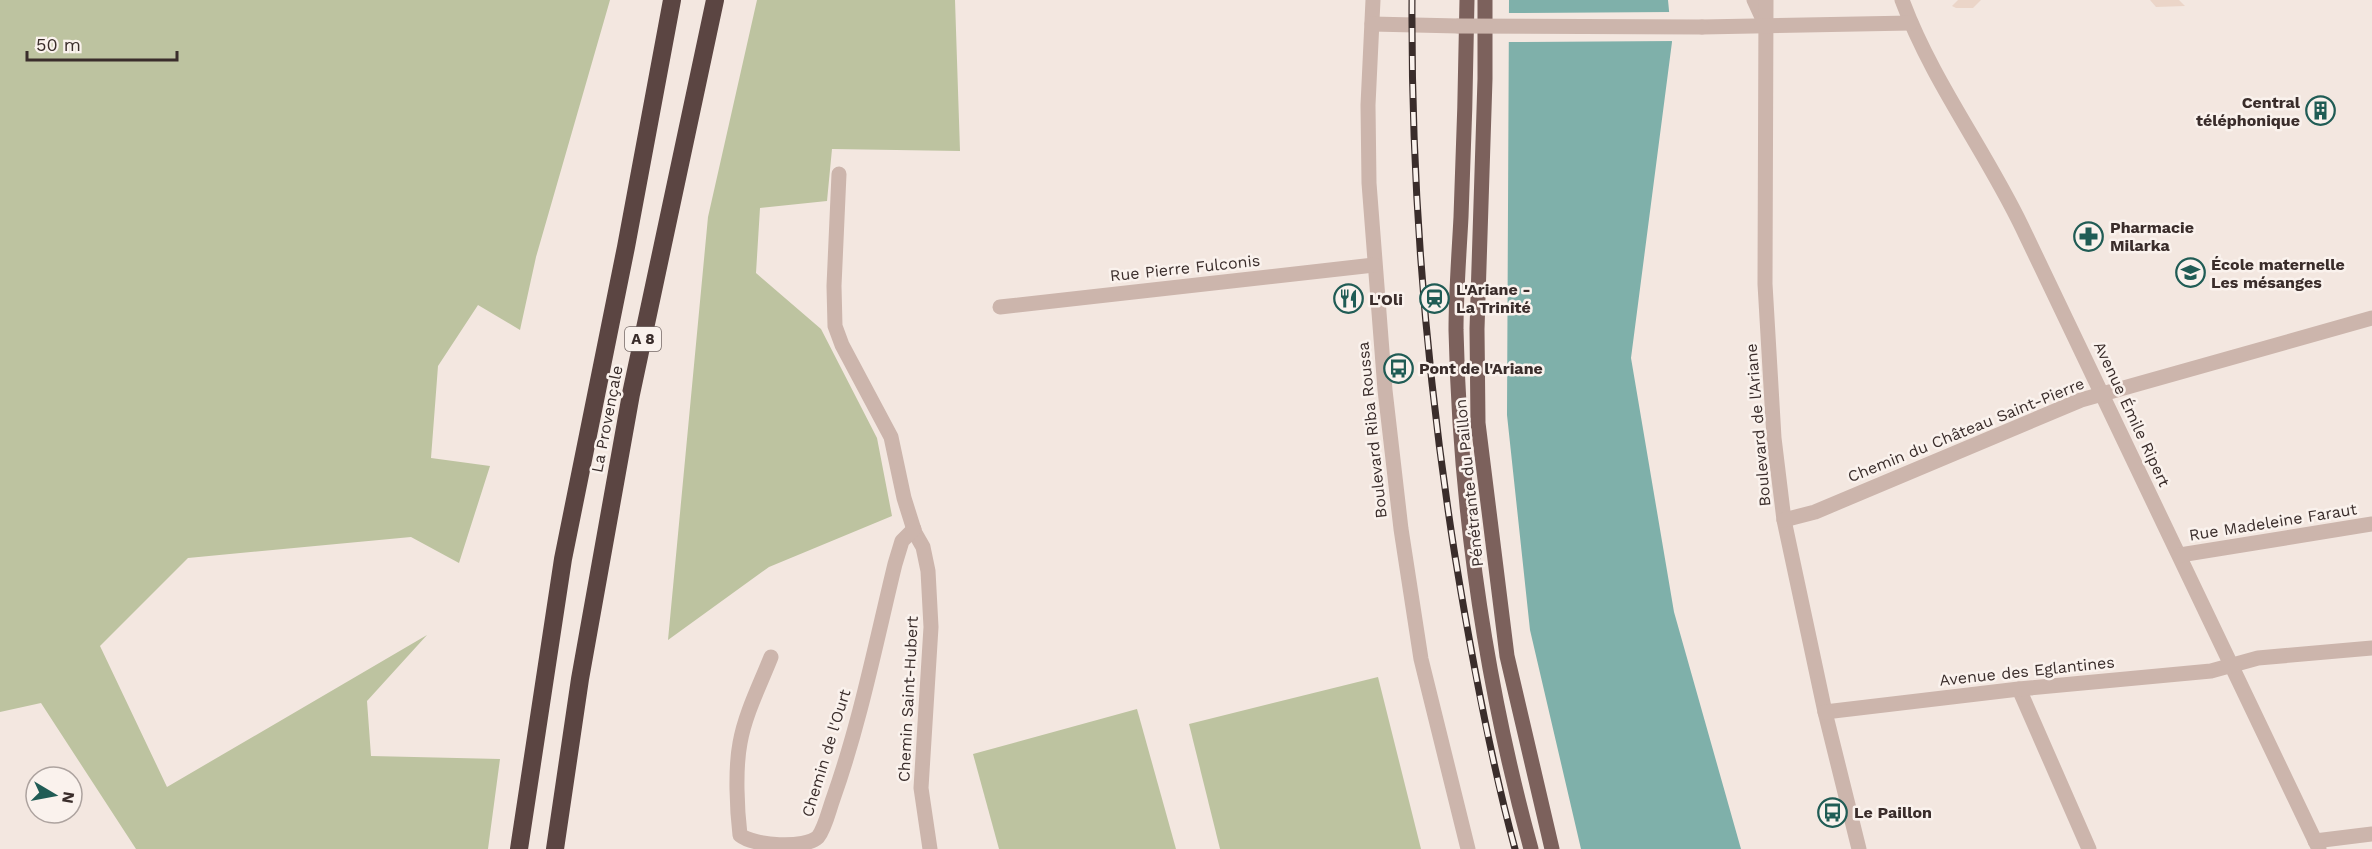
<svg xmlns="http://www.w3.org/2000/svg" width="2372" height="849" viewBox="0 0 2372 849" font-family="'Work Sans',sans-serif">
<rect width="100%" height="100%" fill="#f3e7e0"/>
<g fill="#bdc3a0">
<polygon points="0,0 610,0 536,257 520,330 478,305 438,366 431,458 490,466 459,563 411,537 188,558 100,646 167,787 427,635 367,701 371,756 500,759 488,849 136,849 41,703 0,712"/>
<polygon points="757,0 955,0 960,151 832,149 827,201 760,208 756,273 821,329 877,438 892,516 769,567 668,640 708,217"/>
<polygon points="1378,677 1421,849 1220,849 1189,724"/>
<polygon points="1137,709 1176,849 999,849 973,754"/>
</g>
<g fill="#ebd5c8">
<polygon points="1958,0 1981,0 1973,8 1956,8 1952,6"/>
<polygon points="2150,0 2179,0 2185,6 2156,7"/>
</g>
<polygon fill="#7fb0aa" points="1509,0 1668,0 1672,42 1631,358 1674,612 1741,849 1581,849 1530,630 1507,415"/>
<polygon fill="#f3e7e0" points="1672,12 1675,41 1506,42 1506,13"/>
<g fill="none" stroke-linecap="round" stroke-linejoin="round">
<g stroke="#ccb5ac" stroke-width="15">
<polyline points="1373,0 1368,105 1369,183 1385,390 1401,529 1421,659 1468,849"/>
<polyline points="1754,0 1765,24"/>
<polyline points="1766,0 1765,284 1774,438 1784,520 1825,712 1859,849"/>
<path d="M1902,0C1932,81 1985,150 2022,227C2122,434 2219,642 2319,849"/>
<polyline points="1372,24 1458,26"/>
<polyline points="1702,27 1911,23"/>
<polyline points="839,174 834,286 835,326 842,345 891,437 904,498 915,533 923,547 928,571 931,627 921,788 930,849"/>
<polyline points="1000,307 1374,265"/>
<polyline points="1784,520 1815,512 2081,400 2372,318"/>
<polyline points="2180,555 2372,524"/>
<path d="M771,657C760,685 745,714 740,743C735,769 737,810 740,835C754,846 805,849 818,837C825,828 829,810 833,799C860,723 876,642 895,564L902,541L914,529"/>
<polyline points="2019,689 2089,849"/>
<polyline points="1825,712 2019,689 2211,671 2258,658 2372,648"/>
<polyline points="2315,841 2372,834"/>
</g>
<g stroke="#7c615c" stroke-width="15">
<path d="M1467,0C1466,73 1464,145 1461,217C1459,255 1456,293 1456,330C1460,505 1485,681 1531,849"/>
<polyline points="1485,0 1485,79 1477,329 1478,423 1507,656 1552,849"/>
</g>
<g stroke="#5b4542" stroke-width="18">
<polyline points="519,849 563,559 626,247 672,0"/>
<polyline points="555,849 580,679 631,394 715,0"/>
</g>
<defs>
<path id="rail" d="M1412,0C1411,186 1426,372 1455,556C1471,654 1489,753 1515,849"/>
</defs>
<use href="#rail" stroke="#3a2d2b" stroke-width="7"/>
<use href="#rail" stroke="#faf2ed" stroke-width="4.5" stroke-dasharray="14" stroke-linecap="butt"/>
<polyline stroke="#ccb5ac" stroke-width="15" points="1458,26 1702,27"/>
</g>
<defs>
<symbol id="building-ring" viewBox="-11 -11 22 22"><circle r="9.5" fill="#faf2ed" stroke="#205c55" stroke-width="1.5"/><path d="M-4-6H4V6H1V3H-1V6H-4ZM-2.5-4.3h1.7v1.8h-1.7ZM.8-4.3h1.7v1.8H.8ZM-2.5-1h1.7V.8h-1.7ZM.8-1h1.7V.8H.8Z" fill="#205c55"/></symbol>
<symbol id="pharmacy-ring" viewBox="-11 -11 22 22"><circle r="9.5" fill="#faf2ed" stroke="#205c55" stroke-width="1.5"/><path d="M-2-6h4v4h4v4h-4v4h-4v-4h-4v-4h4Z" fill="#205c55"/></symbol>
<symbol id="school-ring" viewBox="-11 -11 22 22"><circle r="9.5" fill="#faf2ed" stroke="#205c55" stroke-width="1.5"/><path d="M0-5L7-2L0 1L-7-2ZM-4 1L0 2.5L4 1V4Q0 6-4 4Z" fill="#205c55"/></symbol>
<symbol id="station-ring" viewBox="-11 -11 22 22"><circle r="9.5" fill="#faf2ed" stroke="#205c55" stroke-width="1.5"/><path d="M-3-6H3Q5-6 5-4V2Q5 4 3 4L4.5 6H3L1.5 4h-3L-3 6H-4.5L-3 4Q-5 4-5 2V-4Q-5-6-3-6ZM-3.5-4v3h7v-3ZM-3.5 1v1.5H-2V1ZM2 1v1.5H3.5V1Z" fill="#205c55"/></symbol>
<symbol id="restaurant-ring" viewBox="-11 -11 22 22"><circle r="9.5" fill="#faf2ed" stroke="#205c55" stroke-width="1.5"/><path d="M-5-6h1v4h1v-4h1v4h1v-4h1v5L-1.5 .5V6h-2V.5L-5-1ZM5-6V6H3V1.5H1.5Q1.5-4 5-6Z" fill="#205c55"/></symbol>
<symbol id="bus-ring" viewBox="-11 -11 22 22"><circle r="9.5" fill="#faf2ed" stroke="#205c55" stroke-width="1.5"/><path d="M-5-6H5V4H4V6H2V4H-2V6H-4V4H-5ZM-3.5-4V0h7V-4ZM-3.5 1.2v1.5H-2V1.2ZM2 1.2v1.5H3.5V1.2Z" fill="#205c55"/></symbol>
</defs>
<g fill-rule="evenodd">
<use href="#building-ring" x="2304" y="94" width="33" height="33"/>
<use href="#pharmacy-ring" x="2072" y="220" width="33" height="33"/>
<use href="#school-ring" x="2174" y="256" width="33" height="33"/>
<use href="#station-ring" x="1418" y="282" width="33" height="33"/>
<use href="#restaurant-ring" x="1332" y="282" width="33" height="33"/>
<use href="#bus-ring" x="1382" y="352" width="33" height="33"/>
<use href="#bus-ring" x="1816" y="796" width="33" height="33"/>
</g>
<g text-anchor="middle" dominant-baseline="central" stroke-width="5" stroke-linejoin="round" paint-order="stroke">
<rect fill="#faf2ed" stroke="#746865" stroke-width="1.5" x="625" y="327" width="36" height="24" rx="4.5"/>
<g font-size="15" font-weight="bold" fill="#3a2d2b">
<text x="643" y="339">A 8</text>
</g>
<g font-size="16" font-weight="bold" fill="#3a2d2b" stroke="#faf2ed" text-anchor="start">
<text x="2300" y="102" text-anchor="end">Central<tspan x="2300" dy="18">téléphonique</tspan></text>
<text x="2110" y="227">Pharmacie<tspan x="2110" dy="18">Milarka</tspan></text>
<text x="2211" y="264">École maternelle<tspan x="2211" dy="18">Les mésanges</tspan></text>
<text x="1456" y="289">L'Ariane -<tspan x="1456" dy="18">La Trinité</tspan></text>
<text x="1369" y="299">L'Oli</text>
<text x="1419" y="368">Pont de l'Ariane</text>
<text x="1854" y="812">Le Paillon</text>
</g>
<g font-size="16" fill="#3a2d2b" stroke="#faf2ed">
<text transform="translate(1185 268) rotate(-6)">Rue Pierre Fulconis</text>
<text transform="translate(2132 414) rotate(65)">Avenue Émile Ripert</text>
<text transform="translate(607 419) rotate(-79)">La Provençale</text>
<text transform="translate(1758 425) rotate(-95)">Boulevard de l'Ariane</text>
<text transform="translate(1372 430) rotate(-96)">Boulevard Riba Roussa</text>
<text transform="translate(1966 430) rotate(-22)">Chemin du Château Saint-Pierre</text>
<text transform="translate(1469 483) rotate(-96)">Pénétrante du Paillon</text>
<text transform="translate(2273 522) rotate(-9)">Rue Madeleine Faraut</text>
<text transform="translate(2027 671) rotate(-6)">Avenue des Eglantines</text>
<text transform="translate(908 699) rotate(-87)">Chemin Saint-Hubert</text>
<text transform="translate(826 753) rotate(-73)">Chemin de l'Ourt</text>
</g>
</g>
<g transform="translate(54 795) rotate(100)"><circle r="28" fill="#faf2ed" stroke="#ada39f" stroke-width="1.5"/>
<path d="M0-4.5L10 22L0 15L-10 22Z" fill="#205c55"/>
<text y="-9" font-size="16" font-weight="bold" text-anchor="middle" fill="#3a2d2b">N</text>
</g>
<path d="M27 51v9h150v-9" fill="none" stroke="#3a2d2b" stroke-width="3"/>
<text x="36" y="51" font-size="18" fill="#3a2d2b" stroke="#faf2ed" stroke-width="4.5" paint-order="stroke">50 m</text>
</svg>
